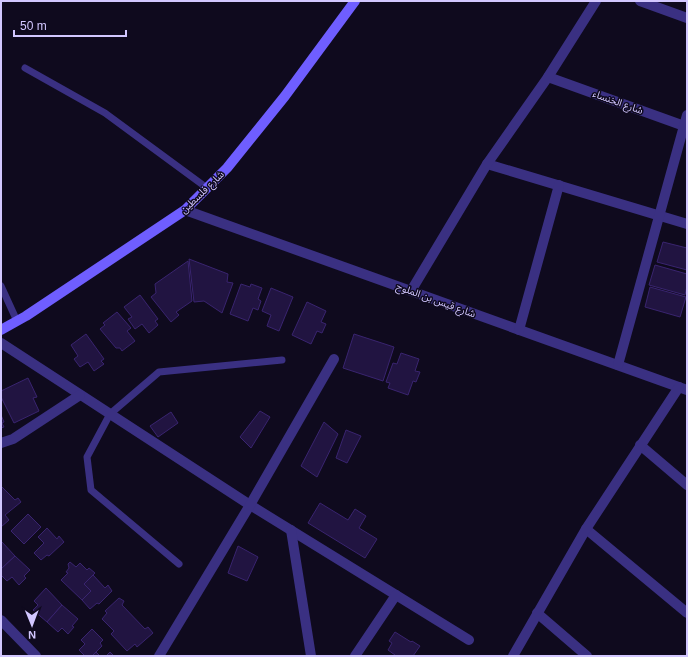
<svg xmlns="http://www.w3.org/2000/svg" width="688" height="657" viewBox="0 0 688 657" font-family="Arial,'Noto Sans Arabic',sans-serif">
<rect width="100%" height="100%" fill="#0f0a1e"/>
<g fill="#211441" stroke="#39246f">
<polygon points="663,242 687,248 687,270 657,262"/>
<polygon points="189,259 228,274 227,282 233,283 222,313 204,301 194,302"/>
<polygon points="188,261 192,301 176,312 179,315 171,322 151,297 156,293 155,284"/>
<polygon points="655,265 687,274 687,286 685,295 649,285"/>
<polygon points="241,284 250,287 251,284 262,288 258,299 261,301 258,310 253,308 248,321 230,314"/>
<polygon points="650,287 686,297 680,317 645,307"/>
<polygon points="271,288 293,297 279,331 267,326 271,315 262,311"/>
<polygon points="140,295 158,319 155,321 158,325 149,333 142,324 135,329 128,319 132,317 124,307"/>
<polygon points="307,302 326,311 321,322 326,324 322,333 317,331 311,344 292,335"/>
<polygon points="117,312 131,328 127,331 135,341 122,351 120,348 116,348 100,329 105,325 103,323"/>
<polygon points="86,334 104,359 101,361 104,364 94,371 88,362 80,367 74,359 78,356 71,345"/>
<polygon points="354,334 394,347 383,381 343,368"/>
<polygon points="401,353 419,359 415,371 420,372 416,382 413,381 408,395 388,388 390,383 386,382 393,363 397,364"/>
<polygon points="28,378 37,397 33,398 39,411 14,423 1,397 1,391"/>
<polygon points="260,411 270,417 251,448 240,437"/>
<polygon points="171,412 178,423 158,437 150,426"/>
<polygon points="1,415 4,422 2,423 4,427 1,428"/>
<polygon points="324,422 338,434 317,477 301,466"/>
<polygon points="346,430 361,436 347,463 336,458"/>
<polygon points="1,486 15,500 18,498 21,502 5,515 9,520 1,527"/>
<polygon points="320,503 348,520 355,509 366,516 359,528 377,539 365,558 308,523"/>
<polygon points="28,514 41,527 24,544 11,531"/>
<polygon points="47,528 57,539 59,536 64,542 49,556 47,555 41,560 34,553 44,543 38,537"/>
<polygon points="1,541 15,556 1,569"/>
<polygon points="238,546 258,557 247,581 228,573"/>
<polygon points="15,556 30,570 24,576 26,578 19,585 12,577 7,581 1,575 1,569"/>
<polygon points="70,562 76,567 80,563 87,570 89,568 95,573 84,584 91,591 82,600 61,580 68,573 66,572 69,568 68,564"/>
<polygon points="93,575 105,588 108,585 112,591 99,604 97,603 90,609 82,600 91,591 84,584"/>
<polygon points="46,588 62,605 47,622 33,610 38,605 34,601"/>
<polygon points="119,598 124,601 122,605 145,629 148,627 153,633 137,647 135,644 127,651 111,634 114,631 102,619 107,613 105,611"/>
<polygon points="62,605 78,619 72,626 74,627 68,634 62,628 58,632 47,622"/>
<polygon points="92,629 103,640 100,643 102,646 92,656 85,656 79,650 85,644 81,640"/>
<polygon points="395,632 411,642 412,641 420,646 413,656 394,656 395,655 388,650 392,643 389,641"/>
<polygon points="96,652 100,656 92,656"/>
<polygon points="110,652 114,656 106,656"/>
</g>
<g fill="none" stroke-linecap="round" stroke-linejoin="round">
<g stroke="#3a3082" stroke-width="7">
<polyline points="25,68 105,113 207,188"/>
<polyline points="1,286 17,321"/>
<polyline points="179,564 91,490 87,457 110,414 159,372 282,360"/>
</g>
<g stroke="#3a3082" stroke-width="10">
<polyline points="640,1 687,18"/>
<polyline points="548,77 687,127"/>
<polyline points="487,164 687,224"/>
<polyline points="185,210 687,390"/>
<polyline points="411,291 487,164 548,77 596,1"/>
<polyline points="519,330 559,185"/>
<polyline points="1,343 250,505 469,640"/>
<polyline points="618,365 687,115"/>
<polyline points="1,443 13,439 80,395"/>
<polyline points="640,445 687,485"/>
<polyline points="586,529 687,613"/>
<polyline points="291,530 311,656"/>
<polyline points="537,613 587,656"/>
<polyline points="1,620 36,656"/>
<polyline points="159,656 250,505 334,359"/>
<polyline points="355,656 396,595"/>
<polyline points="513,656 586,529 679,387"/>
</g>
<polyline stroke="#6f5eff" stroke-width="10" points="1,330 26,316 185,210 227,168 285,96 355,1"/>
</g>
<g text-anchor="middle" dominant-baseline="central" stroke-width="3" stroke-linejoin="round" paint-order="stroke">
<g font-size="10" fill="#d2c7ff" stroke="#0f0a1e">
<text transform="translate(618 102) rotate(20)">شارع الخنساء</text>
<text transform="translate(202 192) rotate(-44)">شارع فلسطين</text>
<text transform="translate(436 300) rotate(20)">شارع قيس بن الملوح</text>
</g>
</g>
<rect width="688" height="657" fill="none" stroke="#d2c7ff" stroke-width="4"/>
<g transform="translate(32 625) rotate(179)" stroke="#0f0a1e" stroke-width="3" paint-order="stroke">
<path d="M0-3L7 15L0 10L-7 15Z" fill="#d2c7ff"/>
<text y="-6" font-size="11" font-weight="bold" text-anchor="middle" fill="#d2c7ff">N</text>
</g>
<path d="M14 30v6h112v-6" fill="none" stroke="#d2c7ff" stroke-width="2"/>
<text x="20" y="30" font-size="12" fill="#d2c7ff" stroke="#0f0a1e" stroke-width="3" paint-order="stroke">50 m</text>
</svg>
